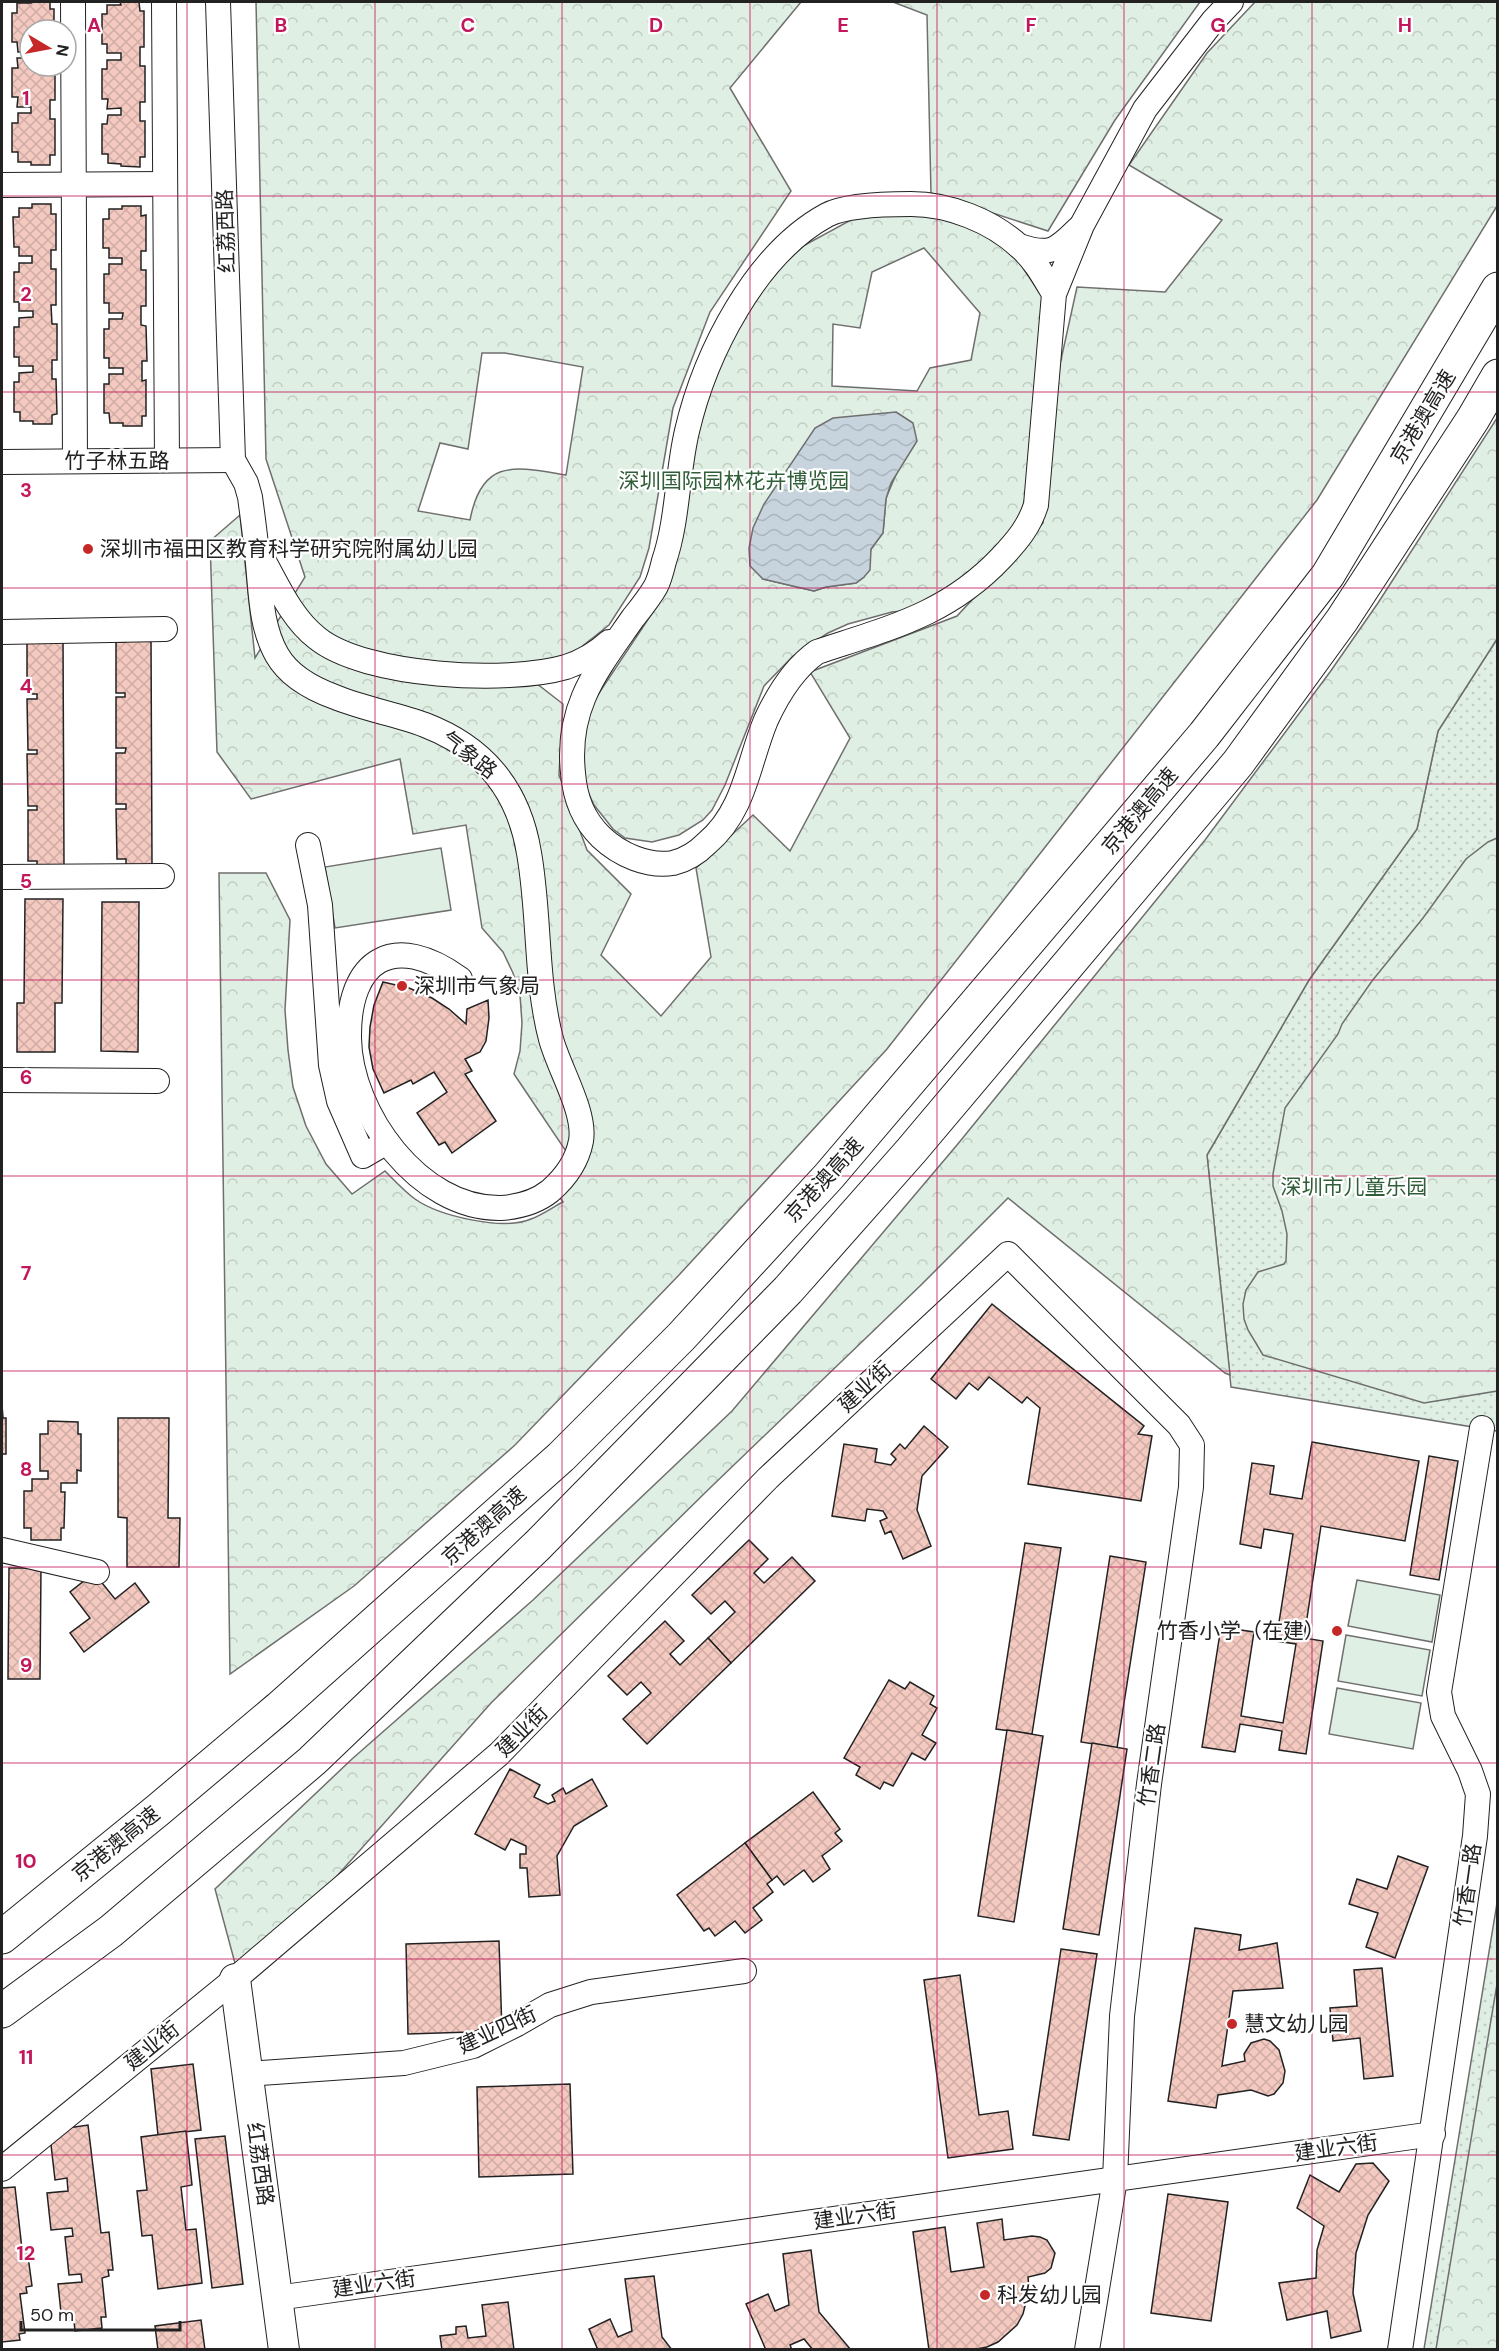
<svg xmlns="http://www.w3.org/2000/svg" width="1499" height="2351" viewBox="0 0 1499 2351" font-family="'DM Sans','Noto Sans SC',sans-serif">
<defs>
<pattern id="grass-dots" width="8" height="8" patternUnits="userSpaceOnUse" patternTransform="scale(1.5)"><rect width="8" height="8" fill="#e0efe3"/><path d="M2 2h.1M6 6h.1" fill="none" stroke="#c0cdc2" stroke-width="1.8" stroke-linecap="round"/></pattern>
<pattern id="forest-crowns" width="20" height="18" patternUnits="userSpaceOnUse" patternTransform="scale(1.5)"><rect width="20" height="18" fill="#e0efe3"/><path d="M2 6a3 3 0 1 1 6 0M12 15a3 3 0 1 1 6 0" fill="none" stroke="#c0cdc2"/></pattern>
<pattern id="water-waves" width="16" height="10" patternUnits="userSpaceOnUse" patternTransform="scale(1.5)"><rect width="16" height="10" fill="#c7d3dd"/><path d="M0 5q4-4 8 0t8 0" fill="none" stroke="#abb5bd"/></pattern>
<pattern id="building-cross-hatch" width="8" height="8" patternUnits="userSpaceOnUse" patternTransform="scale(1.5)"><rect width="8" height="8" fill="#f3c9c0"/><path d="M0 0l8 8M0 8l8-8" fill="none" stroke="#d0aca5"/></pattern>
</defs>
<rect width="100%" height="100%" fill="#fff"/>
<g fill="url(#grass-dots)" stroke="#6f6f6f" stroke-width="1.5">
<polygon points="1497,639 1497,1431 1231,1387 1207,1155 1309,980 1417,829 1438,731"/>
<polygon points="1497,1903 1497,2349 1424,2349"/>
</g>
<g fill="url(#forest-crowns)" stroke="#6f6f6f" stroke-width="1.5" fill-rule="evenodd">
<path d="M256,2H801L730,88L791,191L710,312L673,408L649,548L640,577L609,625L536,683L563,704L559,775L587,850L631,894L601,955L661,1016L711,957L696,868L753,815L790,851L850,738L810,672L957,616L1043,523L1055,387L1077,287L1165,292L1222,220L1129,165L1207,53L1255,2H1497V206L1317,500L887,1049L679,1275L515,1445L354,1586L230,1674L219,873H266L290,920L285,1010L288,1050L293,1087L306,1126L326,1164L352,1194L385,1171C394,1180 404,1191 415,1199C439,1216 503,1231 531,1219C542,1215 553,1207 563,1202L550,1183L574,1163L514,1074L520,1051L522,1023L520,995L513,973L503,952L482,928L466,825L413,834L400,759L251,799L217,752L210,541L240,515L255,658L305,577L266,459ZM482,353H505L583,367L566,475C516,467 482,457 470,520L418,511L440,443L468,449Z"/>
<polygon points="893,2 1200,2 1115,120 1048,231 931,193 927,15"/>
<path d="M860,215L926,216L944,219L978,231L1008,251L1021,265L1042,296L1030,478L1017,530L959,589L914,610L892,612L848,624L828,633L793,656L764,686L725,785L712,810L703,820L679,835L652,842L625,838L613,829L594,805L587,790L580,756L591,705L665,594L694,422L741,316L781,267L803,246ZM924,248L980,313L971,360L930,368L917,391L832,386L833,324L860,328L872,272ZM898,470L886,498L883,533L871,549L864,577L856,583L826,587L814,591L763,579Z"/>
<polygon points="1497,418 1497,639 1438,731 1417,829 1309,980 1207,1155 1230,1375 1225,1373 1008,1198 921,1285 711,1487 491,1703 321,1894 236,1967 215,1889 352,1759 533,1600 732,1411 957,1145 1205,840 1330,672 1378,603"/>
<polygon points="1497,838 1497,1391 1424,1403 1263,1355 1248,1330 1244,1319 1243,1304 1246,1290 1258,1272 1284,1264 1286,1261 1287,1234 1282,1211 1273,1186 1273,1174 1285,1108 1338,1034 1342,1024 1372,981 1423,918 1466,859 1488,842"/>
<polygon points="1497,1984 1497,2349 1436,2349"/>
</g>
<g fill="#e0efe3" stroke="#6f6f6f" stroke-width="1.5">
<polygon points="441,848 451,910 335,928 325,867"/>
<polygon points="1357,1580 1440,1595 1432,1642 1348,1626"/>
<polygon points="1346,1635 1430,1650 1422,1696 1338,1681"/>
<polygon points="1337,1688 1421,1703 1413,1749 1329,1734"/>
</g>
<polygon fill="url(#water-waves)" stroke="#6f6f6f" stroke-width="1.5" points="896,412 913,423 917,441 891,483 886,499 883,533 871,549 870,570 864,577 856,583 826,587 814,591 763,579 750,566 749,548 753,528 764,504 815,428 833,418"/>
<g fill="url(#building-cross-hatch)" stroke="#222" stroke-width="1.5">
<polygon points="31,2 50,2 50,9 54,9 54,30 30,30 30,52 18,52 17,42 12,42 12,13 17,13 17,3 31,3"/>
<polygon points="120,2 139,2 140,11 144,11 144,47 140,47 140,66 145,66 145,102 140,102 140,121 145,121 145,157 140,157 140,167 121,166 121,164 108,163 108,154 102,154 102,124 107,124 108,115 121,115 121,108 107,109 108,99 102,99 102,69 107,69 107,60 121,60 121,53 107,53 107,44 102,44 102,14 107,14 107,5 121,5"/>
<polygon points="17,58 30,58 30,66 55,66 55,100 50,100 50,119 55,119 55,155 50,155 50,165 31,165 31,162 18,162 18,152 12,152 12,123 18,123 18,113 31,113 31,107 17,107 18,97 12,97 12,68 18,68"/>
<polygon points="32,204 51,204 51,214 56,214 56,250 51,250 51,269 56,269 56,305 51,305 52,324 57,324 57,360 52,360 52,379 56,379 57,414 52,415 52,424 33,424 33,421 20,421 20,412 14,412 14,382 19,382 19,373 33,372 33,366 19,366 19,357 14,357 14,327 19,327 19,318 33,317 33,311 19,311 19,302 14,302 14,272 19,272 19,263 32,263 32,256 19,256 19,247 14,247 13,217 19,217 19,208 32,208"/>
<polygon points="122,206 141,206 141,216 146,215 146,251 141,251 141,270 146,270 146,306 141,306 141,325 146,326 147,361 142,361 142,381 146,380 146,416 142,416 142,426 123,426 123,423 110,423 109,413 104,413 104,384 109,384 109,374 123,374 123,368 109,368 109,358 104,358 104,329 109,329 109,319 122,319 123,313 109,313 109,303 104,303 104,274 109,274 109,264 122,264 122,258 109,258 109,248 103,248 103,219 109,219 109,209 122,209"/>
<polygon points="125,636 151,636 152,866 126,866 126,859 117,859 116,809 126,809 126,804 116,804 116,753 125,753 126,748 116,748 116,697 125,697 125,693 116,693 116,642 125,642"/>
<polygon points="63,637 64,867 37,867 37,861 28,861 28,810 37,810 37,806 28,806 27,754 37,754 37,750 28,750 27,699 37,699 37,694 27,694 27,643"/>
<polygon points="25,899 63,899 62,1003 55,1003 55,1052 17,1052 17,1003 24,1003"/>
<polygon points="102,902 139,902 138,1052 101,1051"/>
<polygon points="383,982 409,988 432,998 449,1009 466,1024 467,1009 488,1000 489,1018 486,1041 480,1052 465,1059 472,1071 465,1074 496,1121 452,1153 445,1142 439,1145 417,1113 447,1092 434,1072 413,1084 411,1080 384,1093 373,1069 369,1047 370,1027 374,1005"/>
<polygon points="992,1304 1144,1426 1138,1434 1152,1436 1141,1501 1028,1484 1040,1408 1027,1397 1022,1403 989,1377 978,1390 969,1383 956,1399 931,1379"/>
<polygon points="2,1405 3,1418 6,1418 6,1454 2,1454 2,1467"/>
<polygon points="118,1418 169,1418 168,1518 180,1518 179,1567 127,1567 127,1518 118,1517"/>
<polygon points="48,1421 78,1422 78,1434 81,1434 81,1471 77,1470 77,1483 61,1483 61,1492 65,1492 64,1528 61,1528 61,1540 31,1540 31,1528 24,1528 24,1491 32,1491 32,1479 48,1479 48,1471 40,1471 40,1434 48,1434"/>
<polygon points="924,1426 948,1447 922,1476 917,1510 931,1546 903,1559 891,1531 885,1534 880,1521 887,1518 883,1511 867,1509 865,1521 832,1516 844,1444 877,1449 875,1462 891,1465 896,1459 891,1454 900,1444 905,1449"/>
<polygon points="1312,1442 1419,1461 1405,1541 1321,1526 1304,1638 1323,1641 1306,1754 1279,1750 1282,1731 1240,1724 1235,1752 1202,1747 1221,1627 1254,1632 1241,1716 1283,1723 1296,1644 1276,1641 1293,1534 1264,1529 1261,1548 1240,1544 1252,1463 1274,1466 1270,1494 1302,1499"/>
<polygon points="1429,1456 1458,1461 1439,1580 1410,1575"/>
<polygon points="749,1540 768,1559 754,1573 764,1583 792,1557 815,1581 731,1663 708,1638 735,1612 725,1601 711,1614 692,1595"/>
<polygon points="1025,1543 1061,1548 1032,1734 996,1729"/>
<polygon points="1110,1556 1146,1562 1117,1748 1081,1742"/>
<polygon points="9,1568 41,1568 40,1679 8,1679"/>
<polygon points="94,1573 115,1599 135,1583 149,1602 84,1652 70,1633 90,1618 70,1592"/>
<polygon points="665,1621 684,1641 670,1654 680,1665 708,1638 731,1663 647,1744 623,1719 651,1693 641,1682 627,1695 608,1676"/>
<polygon points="889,1680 905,1689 910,1682 934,1696 930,1704 937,1708 922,1735 936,1743 925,1760 912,1753 893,1786 884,1782 880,1789 856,1775 860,1767 844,1758"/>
<polygon points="1007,1730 1043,1736 1014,1922 978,1916"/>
<polygon points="1092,1743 1127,1749 1099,1935 1063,1929"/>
<polygon points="510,1769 540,1785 534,1797 548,1804 555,1801 552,1795 563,1788 566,1794 592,1779 607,1806 574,1826 557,1856 560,1895 529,1897 527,1868 520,1868 520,1854 526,1854 526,1846 511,1839 505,1850 475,1834"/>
<polygon points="813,1792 840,1829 835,1833 842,1841 822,1856 830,1869 813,1882 804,1870 784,1885 777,1876 772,1880 745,1843"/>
<polygon points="745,1843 772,1880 767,1884 773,1892 753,1908 762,1920 745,1933 735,1921 715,1936 709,1928 704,1931 677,1895"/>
<polygon points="1398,1856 1428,1867 1395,1958 1366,1947 1378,1913 1349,1904 1357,1879 1387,1889"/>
<polygon points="1195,1928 1241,1935 1239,1950 1277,1943 1283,1988 1233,1991 1222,2066 1245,2061 1244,2054 1251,2043 1264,2039 1270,2041 1279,2050 1285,2071 1283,2083 1274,2094 1268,2096 1251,2090 1218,2095 1216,2108 1168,2101"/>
<polygon points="499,1941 502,2031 408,2034 406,1944"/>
<polygon points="1061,1949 1097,1954 1069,2140 1033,2135"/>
<polygon points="1382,1968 1393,2076 1364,2079 1360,2038 1333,2041 1330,2008 1357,2006 1354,1970"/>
<polygon points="960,1975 979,2115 1008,2111 1013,2149 948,2158 924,1980"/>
<polygon points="193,2064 201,2130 158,2135 151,2069"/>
<polygon points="570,2084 573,2174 479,2177 477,2087"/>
<polygon points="88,2125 101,2233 109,2232 113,2270 108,2270 109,2276 102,2278 106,2317 101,2317 102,2328 75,2331 74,2321 62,2322 58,2284 82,2282 81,2274 69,2275 65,2237 73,2236 72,2228 51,2230 47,2193 68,2191 67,2178 55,2180 50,2136 61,2129"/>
<polygon points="186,2131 192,2185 181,2187 186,2230 196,2229 202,2283 158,2289 152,2235 142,2236 137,2191 147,2190 141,2137"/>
<polygon points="225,2136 243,2284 212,2288 195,2139"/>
<polygon points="1373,2163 1389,2181 1368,2215 1356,2253 1353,2293 1361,2331 1331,2338 1327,2311 1287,2320 1279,2283 1316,2278 1317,2250 1324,2226 1297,2208 1310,2175 1339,2192 1356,2164"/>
<polygon points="15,2187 22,2249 27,2249 32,2286 26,2287 27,2293 20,2294 25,2333 19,2334 20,2340 2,2342 2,2188"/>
<polygon points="1168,2194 1228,2202 1211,2321 1151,2313"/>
<polygon points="1002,2219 1004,2240 1032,2236 1040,2237 1047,2240 1055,2253 1051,2268 1045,2273 1028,2277 1029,2290 1023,2314 1017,2325 998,2342 987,2347 972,2350 929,2350 913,2232 945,2227 951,2272 984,2267 977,2223"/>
<polygon points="811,2250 819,2312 851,2350 813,2350 804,2339 790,2345 792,2350 766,2350 746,2304 768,2294 775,2311 789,2305 783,2254"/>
<polygon points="654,2276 662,2337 672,2350 598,2350 589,2329 610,2319 618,2337 632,2331 625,2279"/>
<polygon points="508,2302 514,2350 442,2350 440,2336 456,2334 456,2327 466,2326 468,2338 486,2336 482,2305"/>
<polygon points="201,2320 205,2350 158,2350 155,2326"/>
</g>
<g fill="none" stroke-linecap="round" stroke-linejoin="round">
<defs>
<g id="minor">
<polyline points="73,2 75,461"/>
<polyline points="164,2 167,460"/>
<path d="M218,2L233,460L246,483L250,497C253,519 256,541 258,564C261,594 261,627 277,655C289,676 313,689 335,697C364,709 396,714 425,725C485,748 519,791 529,853C540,915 535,978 551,1039C559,1069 586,1112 581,1141C577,1162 565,1178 550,1191C535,1203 518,1207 500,1208C419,1209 350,1113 349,1038C348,959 394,931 460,979"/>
<polyline points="2,185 165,184"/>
<path d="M1019,246C1050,256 1056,251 1078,229"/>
<path d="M1054,294C1044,277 1035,260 1020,247C992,221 949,204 911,204C889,204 846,205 827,215C755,254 705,354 687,431C677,473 678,520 664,561C662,569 660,578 656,586C650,597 641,608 633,618C597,670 566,706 573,773C575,799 583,819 601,837C620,855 648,867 673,863C686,860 698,852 707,843C745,811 748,763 766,720C778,694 793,669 817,652C889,628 947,615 1001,558C1017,541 1029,527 1036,505L1054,294L1082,225L1145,109L1213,21L1231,2"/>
<polyline points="2,462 233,460"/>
<path d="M261,556C277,584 291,618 317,638C365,677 508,684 566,667C581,662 597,653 609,642"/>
<polyline points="2,632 165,629"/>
<polyline points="308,845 320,905 331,1065 339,1101 363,1156 387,1142"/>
<polyline points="2,877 162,876"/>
<polyline points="2,1080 157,1081"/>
<polyline points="2,1550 97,1572"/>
<polyline points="248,2074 404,2063 473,2046 517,2024 550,2005 591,1992 744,1971"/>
<polyline points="2,2169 235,1979 499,1754 768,1478 1008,1254 1179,1425 1192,1445 1191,1487 1149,1784 1122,2016 1115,2179 1087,2350"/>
<polyline points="277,2298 1433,2134"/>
<polyline points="1400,2350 1475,1836 1478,1794 1470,1771 1443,1716 1439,1692 1482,1428"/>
</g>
<polyline id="major" points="235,1979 284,2350"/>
<g id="highway">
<polyline points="2,1937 158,1810 279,1708 561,1457 681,1337 829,1176 1204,735 1328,575 1498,289"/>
<polyline points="2,2011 111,1931 312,1761 538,1545 788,1290 911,1151 1238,763 1342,620 1473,419 1498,376"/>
</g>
</defs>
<use href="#minor" stroke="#222" stroke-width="26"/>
<use href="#major" stroke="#222" stroke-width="32"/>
<use href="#highway" stroke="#222" stroke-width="35"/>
<use href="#minor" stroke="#fff" stroke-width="24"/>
<use href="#major" stroke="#fff" stroke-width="30"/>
<use href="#highway" stroke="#fff" stroke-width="33"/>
</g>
<path fill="none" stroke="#c2185b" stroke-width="1.5" stroke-opacity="0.55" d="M187,2V2350M375,2V2350M562,2V2350M750,2V2350M937,2V2350M1124,2V2350M1312,2V2350M2,196H1498M2,392H1498M2,588H1498M2,784H1498M2,980H1498M2,1176H1498M2,1371H1498M2,1567H1498M2,1763H1498M2,1959H1498M2,2155H1498"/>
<g fill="#c62828" stroke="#fff" stroke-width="2">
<circle cx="88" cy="549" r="6"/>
<circle cx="402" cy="986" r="6"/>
<circle cx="1337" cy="1631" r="6"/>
<circle cx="1232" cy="2024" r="6"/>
<circle cx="985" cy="2295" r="6"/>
</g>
<g text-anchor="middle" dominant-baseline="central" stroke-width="4.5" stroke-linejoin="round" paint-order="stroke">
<g font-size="21" fill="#222" stroke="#fff">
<text transform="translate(226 231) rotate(-92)">红荔西路</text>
<text transform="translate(1423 417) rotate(-59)">京港澳高速</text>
<text x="117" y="461">竹子林五路</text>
<text transform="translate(469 755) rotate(37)">气象路</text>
<text transform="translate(1140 811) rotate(-50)">京港澳高速</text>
<text transform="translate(824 1180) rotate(-48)">京港澳高速</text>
<text transform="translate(865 1387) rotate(-43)">建业街</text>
<text transform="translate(484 1526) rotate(-42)">京港澳高速</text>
<text transform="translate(522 1731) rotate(-45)">建业街</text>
<text transform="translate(1152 1765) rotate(-82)">竹香二路</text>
<text transform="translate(116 1844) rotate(-39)">京港澳高速</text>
<text transform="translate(1468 1885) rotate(-82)">竹香一路</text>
<text transform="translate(497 2030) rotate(-25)">建业四街</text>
<text transform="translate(152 2046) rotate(-39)">建业街</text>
<text transform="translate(1336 2148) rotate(-8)">建业六街</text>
<text transform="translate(260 2164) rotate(82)">红荔西路</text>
<text transform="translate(855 2216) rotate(-8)">建业六街</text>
<text transform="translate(374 2284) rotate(-8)">建业六街</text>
</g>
<g font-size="21" fill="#2f5e38" stroke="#fff">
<text x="734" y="481">深圳国际园林花卉博览园</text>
<text x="1354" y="1187">深圳市儿童乐园</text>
</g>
<g font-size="21" fill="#222" stroke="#fff" text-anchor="start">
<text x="100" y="549">深圳市福田区教育科学研究院附属幼儿园</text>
<text x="414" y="986">深圳市气象局</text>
<text x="1325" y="1631" text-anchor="end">竹香小学（在建）</text>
<text x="1244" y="2024">慧文幼儿园</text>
<text x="997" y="2295">科发幼儿园</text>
</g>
</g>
<g font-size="20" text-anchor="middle" font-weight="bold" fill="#c2185b" stroke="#fff" stroke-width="4.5" stroke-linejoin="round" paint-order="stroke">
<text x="94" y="32">A</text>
<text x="281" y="32">B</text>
<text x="468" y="32">C</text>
<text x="656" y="32">D</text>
<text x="843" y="32">E</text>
<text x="1031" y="32">F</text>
<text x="1218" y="32">G</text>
<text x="1405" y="32">H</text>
<text x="26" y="105">1</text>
<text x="26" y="301">2</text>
<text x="26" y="497">3</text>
<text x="26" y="693">4</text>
<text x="26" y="888">5</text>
<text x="26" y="1084">6</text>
<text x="26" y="1280">7</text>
<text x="26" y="1476">8</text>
<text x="26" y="1672">9</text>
<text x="26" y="1868">10</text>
<text x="26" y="2064">11</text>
<text x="26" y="2260">12</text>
</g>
<rect width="1499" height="2351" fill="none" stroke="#222222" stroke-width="6"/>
<g transform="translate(48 48) rotate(100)"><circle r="28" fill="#ffffff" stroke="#a7a7a7" stroke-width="1.5"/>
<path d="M0-4.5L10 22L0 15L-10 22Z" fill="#c62828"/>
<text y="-9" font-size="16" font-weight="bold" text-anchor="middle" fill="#222222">N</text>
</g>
<path d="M21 2321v9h159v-9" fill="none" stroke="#222222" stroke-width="3"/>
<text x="30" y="2321" font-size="18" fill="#222222" stroke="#ffffff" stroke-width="4.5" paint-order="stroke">50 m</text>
</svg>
